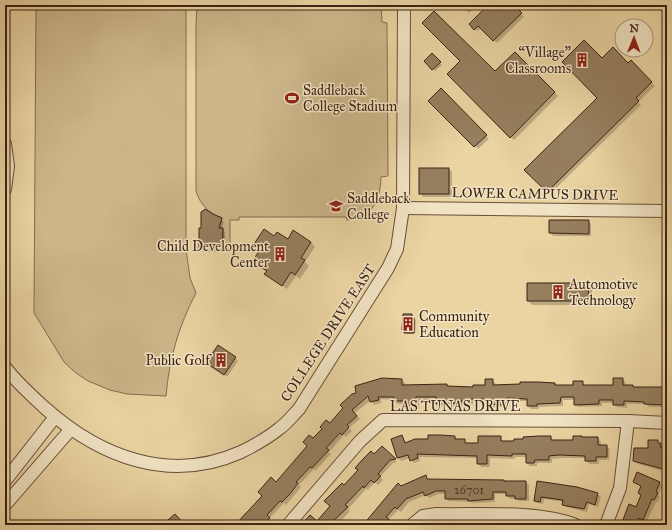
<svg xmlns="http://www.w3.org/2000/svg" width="672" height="530" viewBox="0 0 672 530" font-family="'IM FELL Great Primer',serif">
<rect width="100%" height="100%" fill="#ead4a2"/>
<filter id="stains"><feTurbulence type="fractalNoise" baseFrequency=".005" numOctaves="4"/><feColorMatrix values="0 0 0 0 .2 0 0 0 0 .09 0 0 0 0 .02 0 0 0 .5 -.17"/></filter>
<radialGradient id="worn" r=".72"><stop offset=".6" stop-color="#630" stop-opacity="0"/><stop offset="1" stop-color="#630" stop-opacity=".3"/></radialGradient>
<g fill="#ccb68a" stroke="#846c4f">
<path d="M36,5H186V249L190,278L196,293C179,325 169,359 166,396L127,394L110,390L88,381L76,373L64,362L34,313Z"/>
<path d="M197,5H381L382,22L387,23L388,176L381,177C380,201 373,217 347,220L346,217H239V220H230V249H223V228H219L222,218C208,213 200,204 196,191V26Z"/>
</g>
<g fill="#0003">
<polygon points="461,5 477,5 469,13"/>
<polygon points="489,5 512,5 524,17 497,43 481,28 477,31 470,24"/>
<polygon points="609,5 619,5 614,10"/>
<polygon points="515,53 558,96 514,140 448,74 461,61 495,73"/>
<polygon points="432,55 442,65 435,71 425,61"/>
<polygon points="631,62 655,86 638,102 641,105 550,194 526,170 598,98"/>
<polygon points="441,90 489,139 478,149 429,101"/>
<polygon points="449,169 452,172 452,197 423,197 420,193"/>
<polygon points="221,219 224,222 222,229 225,232 225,252 203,252 200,248"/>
<polygon points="550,221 588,221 591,224 591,236 553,236 550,233"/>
<polygon points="274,237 288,240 311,242 315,247 305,262 309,266 300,279 296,276 287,289 270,278 266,274 267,272 253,262 259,252 253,247"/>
<polygon points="588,284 592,288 592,305 532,305 528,301"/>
<polygon points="404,315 412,315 414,317 416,321 415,334 407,334 404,330"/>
<polygon points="235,358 238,361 227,377 210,366"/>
<polygon points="382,379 402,380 405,383 405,386 447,385 449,387 474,388 486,386 492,380 496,384 496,386 555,384 557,386 574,386 582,382 585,386 614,386 622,379 626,383 626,386 633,386 635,388 665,388 665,386 667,386 667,407 649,407 646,404 627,404 627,408 617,407 614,403 602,403 602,406 578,407 575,404 575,400 563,400 563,406 539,407 539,409 531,409 528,406 528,401 510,401 509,407 488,407 485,402 473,402 473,404 464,404 464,406 440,407 437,404 437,400 419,400 419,409 410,408 407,404 398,404 394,400 381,399 381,403 374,405 371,400 355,413 360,419 349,428 352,431 346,437 344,435 329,452 331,454 315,471 314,469 299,485 301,487 293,497 286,505 284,503 269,519 272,522 269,525 236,525 282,477 292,463 313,440"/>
<polygon points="402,437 406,443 455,437 458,440 464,440 467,443 479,444 500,437 503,442 515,442 550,437 553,440 574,441 583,438 598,438 601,442 601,446 606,446 610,449 609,460 599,460 599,464 590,464 586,461 586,458 563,458 552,459 552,463 537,463 537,466 530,466 527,463 527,457 515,457 515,459 490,458 490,467 481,467 478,463 478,458 419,457 420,461 414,463 410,458 401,461 398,458"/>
<polygon points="657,441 664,447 663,449 667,450 667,472 638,464 634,461"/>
<polygon points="382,448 397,462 393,463 380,477 383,480 378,485 375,482 368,490 366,489 348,509 350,511 340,522 335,525 304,525 317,522 331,507 344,486"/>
<polygon points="638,474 660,483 663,486 658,495 660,497 657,502 656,502 645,525 622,525 636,508 642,496 639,493 642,487 634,482"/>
<polygon points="426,477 429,480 526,482 529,485 529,501 519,501 517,499 510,499 507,494 495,494 495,502 472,503 470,502 449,501 446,498 446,494 439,494 429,498 426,495 409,502 401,512 398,510 388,520 394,525 364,525 401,487"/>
<polygon points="538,482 576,488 598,494 601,497 598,507 589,504 587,512 566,507 563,505 563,502 544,499 543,504 538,503 535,501"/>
</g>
<g fill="#967f5e" stroke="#3c2314">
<polygon points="488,5 514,5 522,13 493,41 478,26 474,30 469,24"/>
<polygon points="434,11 495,71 515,52 555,92 510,138 447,74 460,61 422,23"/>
<polygon points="584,40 602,58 613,47 628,63 631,60 652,82 636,98 639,101 547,192 524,170 597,98 562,62"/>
<polygon points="432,53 441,62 432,70 424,61"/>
<polygon points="441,88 487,135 474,147 428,101"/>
<rect x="419" y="168" width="30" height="26"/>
<polygon points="205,209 213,214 222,218 219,228 223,228 222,249 199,249 199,228 201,228 201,212"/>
<polygon points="549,220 589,220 589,234 549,233"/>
<polygon points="264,229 274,236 277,232 288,239 293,230 311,242 301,258 305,260 295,275 291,272 282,286 264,274 267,271 252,262 259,251 252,247"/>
<polygon points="527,283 589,283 588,301 527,301"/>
<polygon points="403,314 412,314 412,318 414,318 414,333 404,333 404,330 402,330"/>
<polygon points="218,345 236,357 224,375 206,363"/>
<polygon points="382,378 402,379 402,385 447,384 447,386 473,387 473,385 485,385 485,379 493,379 493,385 520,384 520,382 538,382 555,383 555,385 573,385 573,381 583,381 583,385 613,385 613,378 623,378 623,385 633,385 633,387 667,387 667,405 644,404 644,402 624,401 624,405 613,405 613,400 599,400 599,404 574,405 574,397 561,397 560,403 537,404 537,406 527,406 527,399 507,398 507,405 484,404 484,399 470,399 470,401 461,401 461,403 436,404 436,397 416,397 416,406 406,406 406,401 393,401 394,397 378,397 379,400 370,402 368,396 352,410 357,416 347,425 349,427 342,435 340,433 326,448 329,450 312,468 310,467 296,482 298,483 290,494 282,502 280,501 267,515 270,518 263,525 235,525 262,496 258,492 271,477 276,482 307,446 303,442 309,435 313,438 322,429 320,427 326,420 330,423 343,408 340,405 352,394 356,393 355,386"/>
<polygon points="402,435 405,443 415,439 428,439 428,435 440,435 455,436 455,439 465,439 465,443 478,443 478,436 501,436 501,441 514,441 514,439 523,439 523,437 539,436 551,436 551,440 573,440 573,436 582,436 582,437 598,437 598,445 607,445 607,457 596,457 596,461 585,461 585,456 559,455 549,456 549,460 535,460 534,463 526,463 526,454 512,454 512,456 487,455 487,464 477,464 477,456 417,454 418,458 410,461 408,455 397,458 391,439"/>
<polygon points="648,440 658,440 658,443 661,443 660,447 667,449 667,470 633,461 634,448 648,448"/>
<polygon points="382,446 396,459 390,460 378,474 381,476 374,483 371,480 364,488 363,486 345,505 348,507 329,525 301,525 310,515 317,521 330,506 324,501 342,483 344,485 358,470 355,468 363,459 371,451 374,454"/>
<polygon points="637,472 660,482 656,492 658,493 654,500 652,499 643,520 639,518 636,525 621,525 629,504 636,507 641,495 638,493 641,486 633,482"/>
<polygon points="426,475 427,479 504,480 504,481 526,481 526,499 515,499 515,496 506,496 506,492 493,492 493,499 468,501 468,499 445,499 445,491 436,491 425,496 423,492 406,499 397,509 395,507 386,517 395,525 363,525 398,483 401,486"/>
<polygon points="537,481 577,487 598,493 595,505 587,502 584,509 562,505 563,500 541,497 540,502 534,501"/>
<polygon points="175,514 185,525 162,525"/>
</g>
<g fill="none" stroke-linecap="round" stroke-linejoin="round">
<defs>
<g id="minor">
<polyline points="5,144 8,166 5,189"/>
<polyline points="403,208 667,211"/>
<path d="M5,367C17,383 31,395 45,408C100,457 170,484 241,452C255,445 268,438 280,428C287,423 293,415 299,409L388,268L397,249L403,208L404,5"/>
<polyline points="5,481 55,417"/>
<polyline points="5,505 71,429"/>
<polyline points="288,525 360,441 383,420 628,421 667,423"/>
<path d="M412,525L423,516L436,514C479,515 536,510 576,525"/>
<polyline points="606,525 620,488 628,421"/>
</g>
</defs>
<use href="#minor" stroke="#684f38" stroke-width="14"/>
<use href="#minor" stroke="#f1e3c3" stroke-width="12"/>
</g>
<defs>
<symbol id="building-bare" viewBox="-9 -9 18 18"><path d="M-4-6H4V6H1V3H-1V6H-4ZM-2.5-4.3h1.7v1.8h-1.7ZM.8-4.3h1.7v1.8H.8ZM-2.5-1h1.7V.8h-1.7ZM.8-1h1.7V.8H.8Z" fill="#8f2418" stroke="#f1e3c3" stroke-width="2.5" paint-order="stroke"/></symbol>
<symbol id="stadium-bare" viewBox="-9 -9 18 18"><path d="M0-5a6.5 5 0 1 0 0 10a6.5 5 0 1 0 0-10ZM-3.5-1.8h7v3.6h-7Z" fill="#8f2418" stroke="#f1e3c3" stroke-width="2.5" paint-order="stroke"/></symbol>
<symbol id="university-bare" viewBox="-9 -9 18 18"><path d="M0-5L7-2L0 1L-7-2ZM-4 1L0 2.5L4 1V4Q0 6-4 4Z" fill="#8f2418" stroke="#f1e3c3" stroke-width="2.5" paint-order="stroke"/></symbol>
</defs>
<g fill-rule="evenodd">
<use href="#building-bare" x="572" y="50" width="20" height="20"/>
<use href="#stadium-bare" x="282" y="88" width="20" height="20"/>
<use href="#university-bare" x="326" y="196" width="20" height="20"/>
<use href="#building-bare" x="270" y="244" width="20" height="20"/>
<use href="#building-bare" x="548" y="282" width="20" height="20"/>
<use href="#building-bare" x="398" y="314" width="20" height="20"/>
<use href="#building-bare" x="211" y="350" width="20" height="20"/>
</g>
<g text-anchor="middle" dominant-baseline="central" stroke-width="3" stroke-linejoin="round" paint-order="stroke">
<g font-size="12" fill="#523a26">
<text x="469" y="490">26701</text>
</g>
<g font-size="14" fill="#3c2314" stroke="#f1e3c3" text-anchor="start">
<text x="571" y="52" text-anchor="end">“Village”<tspan x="571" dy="16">Classrooms</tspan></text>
<text x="303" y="90">Saddleback<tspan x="303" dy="16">College Stadium</tspan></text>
<text x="347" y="198">Saddleback<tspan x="347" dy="16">College</tspan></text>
<text x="269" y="246" text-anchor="end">Child Development<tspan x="269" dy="16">Center</tspan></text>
<text x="569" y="284">Automotive<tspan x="569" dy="16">Technology</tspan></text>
<text x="419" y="316">Community<tspan x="419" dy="16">Education</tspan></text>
<text x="210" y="360" text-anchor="end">Public Golf</text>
</g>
<g font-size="14" fill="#3c2314" stroke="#f1e3c3">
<text transform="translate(535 194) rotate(1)">LOWER CAMPUS DRIVE</text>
<text transform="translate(328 333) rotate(-57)">COLLEGE DRIVE EAST</text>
<text x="455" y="406">LAS TUNAS DRIVE</text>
</g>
</g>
<rect width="672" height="530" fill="none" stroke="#ead4a2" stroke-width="20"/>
<rect x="6" y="6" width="660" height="518" fill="none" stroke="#3c2314" stroke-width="2"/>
<rect x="10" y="10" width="652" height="510" fill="none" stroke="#3c2314"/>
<g transform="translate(634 38) rotate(1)"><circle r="19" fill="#f1e3c3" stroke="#a9967d"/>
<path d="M0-3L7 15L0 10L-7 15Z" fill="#8f2418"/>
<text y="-6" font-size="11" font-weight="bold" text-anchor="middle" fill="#3c2314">N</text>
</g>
<rect width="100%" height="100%" filter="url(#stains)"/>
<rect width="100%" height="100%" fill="url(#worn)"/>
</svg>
